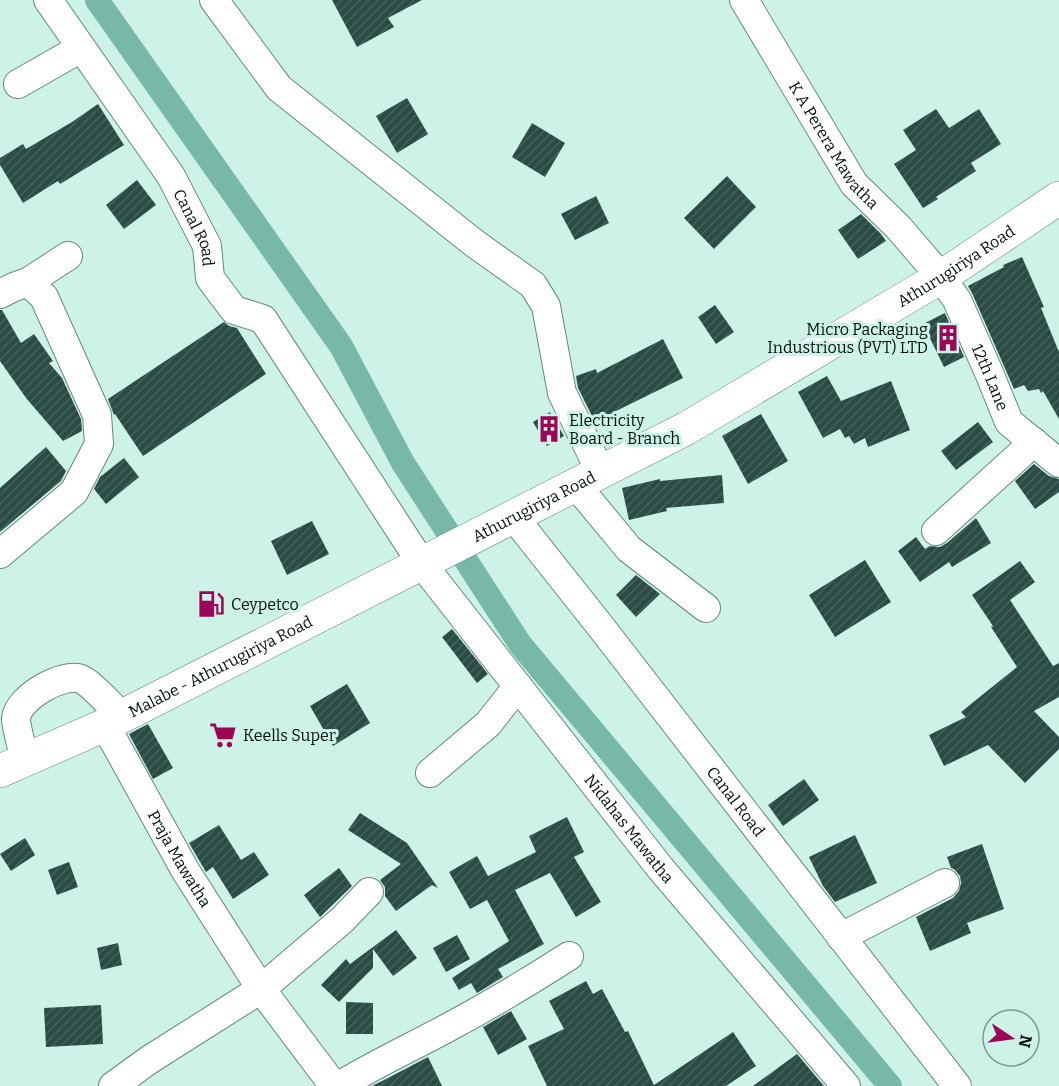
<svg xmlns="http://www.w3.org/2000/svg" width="1059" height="1086" viewBox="0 0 1059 1086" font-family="Bitter,serif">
<defs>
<pattern id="building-hatch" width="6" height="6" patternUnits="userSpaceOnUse" patternTransform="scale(1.5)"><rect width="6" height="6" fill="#2b4c44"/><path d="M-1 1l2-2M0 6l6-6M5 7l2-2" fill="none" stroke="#46615b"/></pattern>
</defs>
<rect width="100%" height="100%" fill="#cdf3e9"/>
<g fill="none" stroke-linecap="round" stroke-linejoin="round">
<polyline stroke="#77b8a8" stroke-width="24" points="97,0 341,346 403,463 520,644 890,1086"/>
</g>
<g fill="url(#building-hatch)">
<polygon points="332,0 422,0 388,18 394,27 357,47"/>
<polygon points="407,98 428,134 397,153 376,116"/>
<polygon points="98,104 124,145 60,184 58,181 23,203 0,165 0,158 23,144 26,149 72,122"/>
<polygon points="936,109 949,128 979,109 1001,144 971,163 976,171 936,197 938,199 923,208 894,164 916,150 903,130"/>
<polygon points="532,123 565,143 545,177 512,157"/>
<polygon points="727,176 756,207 714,249 684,218"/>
<polygon points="137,180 156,205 124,229 106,205"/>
<polygon points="596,196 609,223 575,240 561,214"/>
<polygon points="861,214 881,234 886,241 858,259 838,230"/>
<polygon points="1022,257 1044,307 1041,308 1059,352 1059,419 1043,391 1041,393 1039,389 1028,391 1024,385 1014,389 972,293 968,286 1004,267 1003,265"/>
<polygon points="715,305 734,332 716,344 698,317"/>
<polygon points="0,310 2,310 21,343 34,334 53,361 49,363 62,378 81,419 82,431 63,441 26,398 0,361"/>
<polygon points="945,313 964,357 944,367 923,324"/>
<polygon points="224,322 229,326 237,328 266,374 143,456 115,414 114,415 108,399"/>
<polygon points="663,339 683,378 610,414 613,421 597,426 578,388 576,376 596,369 597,373"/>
<polygon points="827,376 841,401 891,381 910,430 868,447 865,438 854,444 849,436 845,438 840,429 823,438 798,392"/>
<polygon points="550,412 564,436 547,446 533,422"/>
<polygon points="761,414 788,461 748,484 722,436"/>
<polygon points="978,422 993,442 956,470 941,451"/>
<polygon points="46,447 66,471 61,481 0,532 0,488"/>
<polygon points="124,458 139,477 106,504 94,489 100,477"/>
<polygon points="1034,464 1049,476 1059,479 1059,492 1035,509 1015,481"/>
<polygon points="722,475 724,503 666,508 667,511 629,520 622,488 660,479 660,481"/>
<polygon points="976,518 991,543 952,567 949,562 920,582 898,551 916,537 925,549 930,546 940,547 947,543"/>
<polygon points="312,521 329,554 287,575 271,541"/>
<polygon points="865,560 891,602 835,637 809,595"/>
<polygon points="1020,561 1035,582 1010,600 1053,666 1059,663 1059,697 1034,711 1059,737 1059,749 1025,783 988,745 944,766 929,735 966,717 961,712 1017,667 991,627 993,626 972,595"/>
<polygon points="636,575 660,594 636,617 616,595"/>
<polygon points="452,629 488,674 477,683 442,637"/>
<polygon points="347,684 370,723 333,746 310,706"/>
<polygon points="148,724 173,768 153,779 129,734"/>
<polygon points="804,779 819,800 783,826 768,805"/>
<polygon points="360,813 407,843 438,888 432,885 396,911 385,896 385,887 380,880 401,864 348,830"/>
<polygon points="567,817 584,852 574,857 601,902 576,917 550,873 515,890 544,944 498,969 503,977 477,993 471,983 459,990 452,978 509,941 487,900 470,909 449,872 477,856 488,876 536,852 529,836"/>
<polygon points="219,825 241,860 254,852 269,875 233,899 213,867 206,872 189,843"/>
<polygon points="855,835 877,883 835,902 823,886 809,857"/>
<polygon points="25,838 35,855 11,871 0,854"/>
<polygon points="982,844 1004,909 967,923 971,933 930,951 916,917 953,898 959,891 961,883 960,876 954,869 951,868 947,857"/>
<polygon points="69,862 78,887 57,895 48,870"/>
<polygon points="339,868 352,886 320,917 304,895"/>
<polygon points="396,930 417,958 393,976 373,949 373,968 339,1002 321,985 346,959 350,964"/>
<polygon points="457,935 470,959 446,972 433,948"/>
<polygon points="118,943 122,965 101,970 97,948"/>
<polygon points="586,981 593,994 602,989 625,1032 628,1031 654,1085 733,1032 756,1066 726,1086 547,1086 528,1046 564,1029 549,1001"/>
<polygon points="346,1002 373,1003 373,1034 346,1034"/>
<polygon points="101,1005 103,1044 46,1047 44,1008"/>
<polygon points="511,1011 527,1039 498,1055 483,1027"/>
<polygon points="797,1054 824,1086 753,1086"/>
<polygon points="428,1057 442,1086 372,1086 388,1078"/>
</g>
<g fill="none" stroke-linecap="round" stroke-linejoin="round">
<defs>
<g id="minor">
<path id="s1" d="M48,0L171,176L207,246L210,278L234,310L263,319L422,564L661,869L846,1086"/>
<polyline points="214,0 279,88 474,243 533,285 546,306 562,393 601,473"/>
<path id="s2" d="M744,0L854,184L898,227L941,277L957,300L990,375L1009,422L1059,463"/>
<polyline points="18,84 81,48"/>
<polyline points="28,282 68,256"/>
<polyline points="0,294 14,287 28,282 44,297 97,415 99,444 74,492 0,554"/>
<polyline points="576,485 629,549 706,608"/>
<path id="s3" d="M513,516L601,627L957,1086"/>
<polyline points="936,531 1034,442"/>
<path id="s4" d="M105,725L185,870L261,989L334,1086"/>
<path d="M25,760C23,751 16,727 16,719C17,698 63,672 81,679C91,683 113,708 122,716"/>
<polyline points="430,773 488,724 518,686"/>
<polyline points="841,937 945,883"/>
<polyline points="113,1086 149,1060 261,989 342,920 369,892"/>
<path d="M339,1086C375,1064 412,1047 449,1027C490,1005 530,981 569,956"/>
</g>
<g id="major">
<path id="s5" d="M0,771L105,725L687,428L941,277L1059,198"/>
</g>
</defs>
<use href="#minor" stroke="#65877f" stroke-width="30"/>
<use href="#major" stroke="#65877f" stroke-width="34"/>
<use href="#minor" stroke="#fff" stroke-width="28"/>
<use href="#major" stroke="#fff" stroke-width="33"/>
</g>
<defs>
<symbol id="building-bare" viewBox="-9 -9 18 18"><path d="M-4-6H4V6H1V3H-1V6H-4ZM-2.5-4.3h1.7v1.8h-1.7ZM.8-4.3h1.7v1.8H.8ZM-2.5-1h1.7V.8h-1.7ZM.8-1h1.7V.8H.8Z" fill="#9b0756" stroke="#cdf3e9" stroke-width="2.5" paint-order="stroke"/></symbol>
<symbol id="fuel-bare" viewBox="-9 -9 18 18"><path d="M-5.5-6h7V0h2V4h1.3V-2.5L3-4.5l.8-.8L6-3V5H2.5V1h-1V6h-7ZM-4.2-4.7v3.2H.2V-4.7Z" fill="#9b0756" stroke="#cdf3e9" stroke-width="2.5" paint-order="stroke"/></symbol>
<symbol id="supermarket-bare" viewBox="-9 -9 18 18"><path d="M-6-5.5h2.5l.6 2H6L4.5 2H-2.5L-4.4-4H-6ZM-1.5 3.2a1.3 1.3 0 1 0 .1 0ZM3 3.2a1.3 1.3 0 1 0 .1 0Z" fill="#9b0756" stroke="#cdf3e9" stroke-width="2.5" paint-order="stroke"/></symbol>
</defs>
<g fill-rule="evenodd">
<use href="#building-bare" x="929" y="319" width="38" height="38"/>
<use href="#building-bare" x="530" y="410" width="38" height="38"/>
<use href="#fuel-bare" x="192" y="585" width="38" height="38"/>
<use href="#supermarket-bare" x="204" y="716" width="38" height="38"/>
</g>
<g text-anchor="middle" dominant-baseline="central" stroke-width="6" stroke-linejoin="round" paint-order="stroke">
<g font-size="16" fill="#04100d" stroke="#cdf3e9">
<text stroke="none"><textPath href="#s2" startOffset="171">K A Perera Mawatha</textPath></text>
<text stroke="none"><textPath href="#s1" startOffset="272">Canal Road</textPath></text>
<text stroke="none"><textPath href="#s5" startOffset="1082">Athurugiriya Road</textPath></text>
<text stroke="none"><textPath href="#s2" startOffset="454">12th Lane</textPath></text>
<text stroke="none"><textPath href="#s5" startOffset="596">Athurugiriya Road</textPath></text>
<text stroke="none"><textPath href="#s5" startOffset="244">Malabe - Athurugiriya Road</textPath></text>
<text stroke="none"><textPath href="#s3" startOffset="362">Canal Road</textPath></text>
<text stroke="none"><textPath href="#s1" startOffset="1024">Nidahas Mawatha</textPath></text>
<text stroke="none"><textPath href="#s4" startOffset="153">Praja Mawatha</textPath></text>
</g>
<g font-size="16" fill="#04100d" stroke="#cdf3e9" text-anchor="start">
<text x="928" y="329" text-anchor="end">Micro Packaging<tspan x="928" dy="18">Industrious (PVT) LTD</tspan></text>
<text x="569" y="420">Electricity<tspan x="569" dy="18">Board - Branch</tspan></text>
<text x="231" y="604">Ceypetco</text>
<text x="243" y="735">Keells Super</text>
</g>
</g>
<g transform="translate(1011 1038) rotate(103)"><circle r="28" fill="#cdf3e9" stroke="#7d9891" stroke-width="1.5"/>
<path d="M0-4.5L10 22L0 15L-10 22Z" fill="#9b0756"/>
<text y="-9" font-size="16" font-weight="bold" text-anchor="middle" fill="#04100d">N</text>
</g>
</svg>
